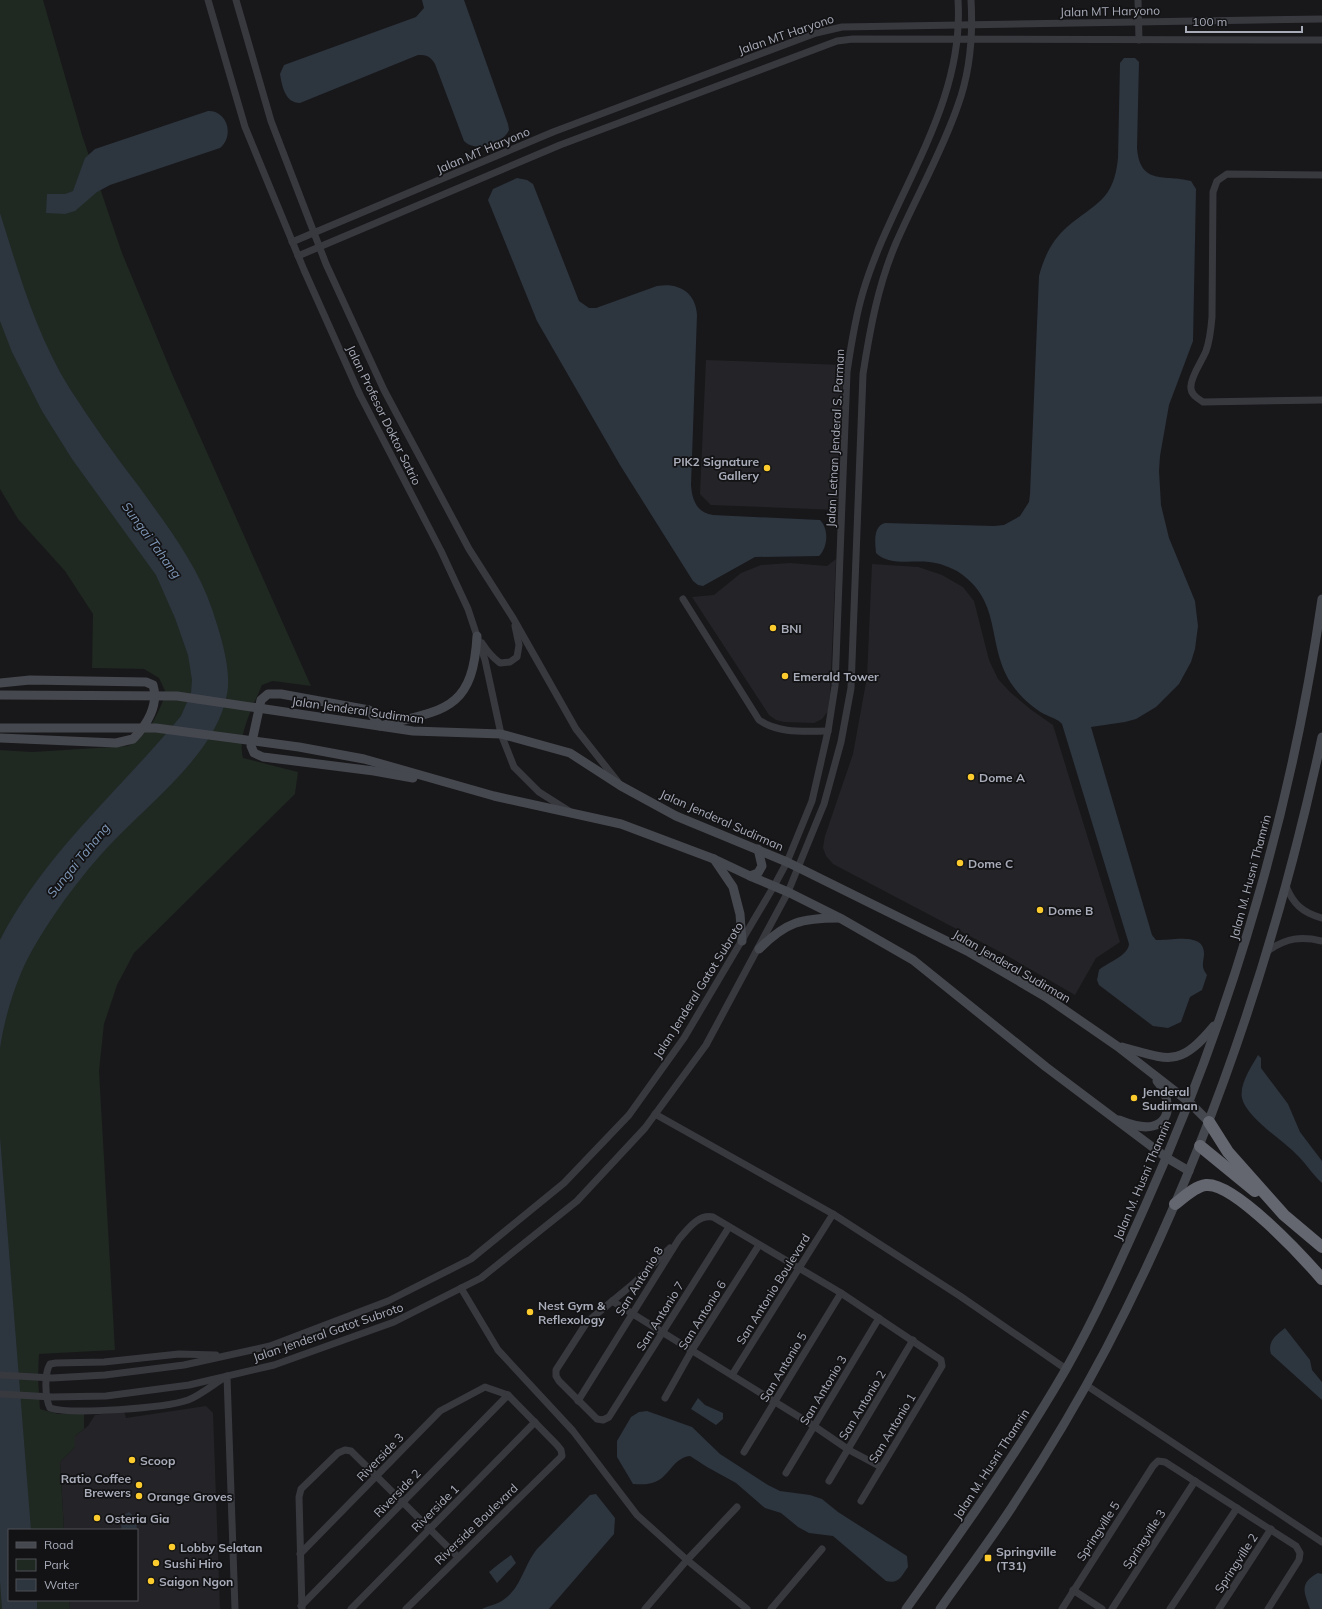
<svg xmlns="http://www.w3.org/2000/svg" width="1322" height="1609" viewBox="0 0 1322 1609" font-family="Mulish,sans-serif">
<rect width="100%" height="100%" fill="#18181a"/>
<g fill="#242327">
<polygon points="706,360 843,365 838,510 711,505 700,494"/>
<polygon points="836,559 830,695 828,711 822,719 814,723 784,722 776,720 769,715 692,597 714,595 741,573 761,565 790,563 827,566"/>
<polygon points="872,564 918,567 942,575 963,587 974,601 989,660 998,679 1010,692 1030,709 1053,725 1120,942 1096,958 1075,995 1004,954 833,864 826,856 823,848 825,836 853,754 867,677"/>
<polygon points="206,1406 213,1413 220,1609 70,1609 69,1600 137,1600 137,1530 64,1530 60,1462 75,1447 75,1436 88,1426 95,1415 124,1411 126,1418"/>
</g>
<path fill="#1f2821" d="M0,0H43L82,135L122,253L173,376L311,686L273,681L262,685C253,707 237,735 243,758L298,772L295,794L134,953L117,985L104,1024L99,1071L115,1350L39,1354L38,1378L40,1409L58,1414L84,1412V1429L75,1436V1447L60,1462L64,1530H9V1600H69L70,1609H0V750L32,752L128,746C149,735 158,714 166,693L159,678L144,669L92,668L93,614L65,571L18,519L0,489Z"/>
<g fill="#2d353f">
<path d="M422,0H464L508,124L509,130C503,144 475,153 464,141L435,64C430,56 427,55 418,55L300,103C285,103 282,86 280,74L284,65L416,17L424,8Z"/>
<path d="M1124,58H1135L1139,62L1137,148C1140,186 1165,174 1191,181L1196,189L1193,341L1169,405L1160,456L1159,471L1161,505L1169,538L1195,601L1198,626L1195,649L1191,662L1179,684L1156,707L1136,719L1125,722L1091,727L1152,935L1156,940C1169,941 1206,931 1204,955C1203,964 1201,967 1207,975L1202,990L1190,997L1181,1022L1168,1028L1153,1026L1099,985L1097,980L1099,970C1108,962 1128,956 1129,944L1062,724C1058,719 1050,717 1044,714C1032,707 1021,697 1013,686C985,646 1004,604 960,573C951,567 939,563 929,562C913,560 888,566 876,553C875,542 873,526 885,523L994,526L1004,525L1020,516L1029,502L1030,494L1039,276C1044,257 1052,240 1067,227C1095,203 1114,201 1118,158L1120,63Z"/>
<path d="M208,111C227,110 235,136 220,148L110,185L97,192L75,211L65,214L46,213L47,194H65L73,191L85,158L95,149Z"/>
<path d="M517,178L527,180L533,184L579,301L589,308H596L657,286C678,282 696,292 697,315L691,485C692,500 697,513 713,515L820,520C829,529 828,547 819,556L755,557L703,586L698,585L693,581L620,465L537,321L488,200L493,189Z"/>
<path d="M0,213C19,273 36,335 70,389C92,423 115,456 140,488C167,526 197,564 212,609C220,633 232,670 227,694C216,755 146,805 106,849C78,879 37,935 21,973C11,997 4,1022 0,1048V940C44,854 120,790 181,716L191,693L192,680L188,655L175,618L156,575L72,459L42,411L12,352L0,321Z"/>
<path d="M1258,1055L1261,1058V1068L1288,1104L1300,1132L1322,1161V1183C1312,1174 1305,1162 1295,1153C1281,1139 1246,1117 1242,1098C1239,1084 1252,1066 1258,1055Z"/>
<polygon points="0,1137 31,1530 9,1530 9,1600 37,1600 37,1609 2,1609 0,1581"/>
<path d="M1285,1328L1310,1360L1312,1370L1322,1382V1400L1271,1354C1267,1342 1276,1335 1285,1328Z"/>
<polygon points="698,1398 705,1405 723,1413 723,1419 716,1425 691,1409"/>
<path d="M647,1411L692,1427L720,1454L768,1485L780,1491L810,1495L822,1499L838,1512L907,1556L908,1567C901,1577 899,1584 886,1581L833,1536L809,1533L798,1527L781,1513L765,1508L736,1483L707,1467L690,1456C672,1458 669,1479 652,1483C646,1485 639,1484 633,1484L617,1457V1441L631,1417L639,1412Z"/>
<path d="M596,1494L615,1518L614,1534L549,1609H482C488,1606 494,1605 500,1602C522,1589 522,1568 537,1549L590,1495Z"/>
<polygon points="129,1512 136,1518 137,1530 121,1530 122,1516"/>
<path d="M511,1555L516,1563L497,1583L489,1572C496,1566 504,1560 511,1555Z"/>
<path d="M1318,1573L1322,1574V1609H1310C1304,1592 1299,1583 1318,1573Z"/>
</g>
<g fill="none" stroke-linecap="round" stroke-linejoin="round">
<g stroke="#38393f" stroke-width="7">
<polyline points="208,0 245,127 304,270 360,395 441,551 468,609 485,660 501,734 514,767 539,792 569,811"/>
<polyline points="236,0 271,121 326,264 384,390 469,549 513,618 576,729 618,782"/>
<polyline points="1138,0 1139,40"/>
<path d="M1322,175L1227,174L1217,181L1213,192L1212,317C1211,329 1210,340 1206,351C1202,361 1191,376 1191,386C1190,394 1197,398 1203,402L1322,400"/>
<polyline points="292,242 553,132 816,33 842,27 1322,19"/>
<polyline points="298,256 560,145 837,41 853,39 1322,40"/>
<path d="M683,599L759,720C779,734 805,731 828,731"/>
<path d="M482,643C487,651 492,657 500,663L510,662L517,657L519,645L515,626"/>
<path d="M1286,886C1293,904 1303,913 1322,918"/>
<path d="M1269,950C1287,938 1301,936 1322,941"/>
<polyline points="655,1114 833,1214 960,1296 1066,1369"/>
<polyline points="670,1248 633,1284 587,1322 556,1370 556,1376 559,1381 597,1419 603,1420 609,1417 729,1227"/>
<polyline points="461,1288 498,1350 573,1431 637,1515 687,1560 747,1609"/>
<polyline points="612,1301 814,1426 849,1450 881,1467"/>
<path d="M216,1355L179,1354L104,1362L56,1363L50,1364C44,1374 45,1398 50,1408C72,1415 165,1408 188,1400C201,1395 215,1383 227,1376L235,1609"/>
<path d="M0,1375L52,1378L105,1375L184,1365L270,1346L388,1301L471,1259L564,1183L629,1115L684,1038L774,886L787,862L812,801L828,731L835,686L847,372C851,345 855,318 863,292C892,194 965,107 958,0"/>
<polyline points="732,1375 833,1214"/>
<polyline points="1086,1385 1322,1542"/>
<path d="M0,1394L52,1397L106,1396L189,1385L274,1365L394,1322L481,1278L577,1201L645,1128L706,1045L788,892L824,804L841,742L851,688L863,374C870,329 878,285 896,243C916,197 942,152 958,105C970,72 973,34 971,0"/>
<polyline points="665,1398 692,1350 759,1245"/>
<path d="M578,1401L679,1239C688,1229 698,1214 713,1217L841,1293L941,1360L942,1366L861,1501"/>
<polyline points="744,1452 841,1293"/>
<polyline points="786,1473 879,1318"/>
<polyline points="829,1481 913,1340"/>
<polyline points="300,1554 440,1411 485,1387 508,1395 557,1445 561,1450 562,1456 406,1609"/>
<polyline points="1073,1590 1102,1609"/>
<polyline points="301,1606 508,1395"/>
<polyline points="302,1609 299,1497 301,1489 338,1453 345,1450 351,1451 458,1557"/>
<polyline points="351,1609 535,1422"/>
<polyline points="645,1609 687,1560 737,1507"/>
<polyline points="771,1609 822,1549"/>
<polyline points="1062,1609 1153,1466 1158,1461 1165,1462 1296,1546 1300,1553 1299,1560 1268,1609"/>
<polyline points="1112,1609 1195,1481"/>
<polyline points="1170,1609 1237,1508"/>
<polyline points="1219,1609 1271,1529"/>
</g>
<g stroke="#46484f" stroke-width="9">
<path d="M0,683L30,680L146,682L153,685C159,705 147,725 133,739L116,743L0,738"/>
<polyline points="0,695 177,696 413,731 501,734 570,753 621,786 676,816 787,862 969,952 1046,997 1117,1046 1189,1102 1209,1122"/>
<polyline points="0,728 156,728 299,747 364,759 494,796 621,824 714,859 750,876 788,892 840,918 913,960 1046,1067 1167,1158 1189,1171"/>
<path d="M413,778L374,771L263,757L254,753L251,746L261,700L268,694H281L369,710L380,726C443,710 473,711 477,636"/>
<polyline points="714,859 733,887 740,914 742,941"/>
<polyline points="750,876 758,873 762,866 758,849"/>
<path d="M759,949C786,922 801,918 839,918"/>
<path d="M1122,1047C1170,1060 1179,1068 1214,1026"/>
<path d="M1119,1120C1129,1124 1142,1129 1153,1126C1175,1120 1168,1093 1157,1081"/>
<path d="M906,1609C962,1531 1018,1452 1066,1369C1096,1316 1121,1260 1146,1204C1232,1012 1292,807 1322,599"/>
<path d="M940,1609C964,1575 989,1542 1012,1507C1045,1457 1078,1402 1106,1349C1207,1156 1276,950 1322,737"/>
</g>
<g stroke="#646670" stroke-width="12">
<polyline points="1209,1122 1228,1152 1284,1215 1322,1247"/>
<polyline points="1200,1146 1255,1191"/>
<path d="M1175,1204C1183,1198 1195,1186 1206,1185C1234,1182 1303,1257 1322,1279"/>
</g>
</g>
<g fill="#fccb2d" stroke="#131315" stroke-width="1.5">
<circle cx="767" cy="468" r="4"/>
<circle cx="773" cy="628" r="4"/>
<circle cx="785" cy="676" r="4"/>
<circle cx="971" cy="777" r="4"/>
<circle cx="960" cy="863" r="4"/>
<circle cx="1040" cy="910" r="4"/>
<circle cx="1134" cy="1098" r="4"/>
<circle cx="530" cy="1312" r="4"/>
<circle cx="132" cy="1460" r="4"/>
<circle cx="139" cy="1485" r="4"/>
<circle cx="139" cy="1496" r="4"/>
<circle cx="97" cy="1518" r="4"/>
<circle cx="172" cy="1547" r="4"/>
<rect x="984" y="1554" width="8" height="8" rx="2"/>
<circle cx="156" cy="1563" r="4"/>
<circle cx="151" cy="1581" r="4"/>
</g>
<g text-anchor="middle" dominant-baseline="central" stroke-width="3.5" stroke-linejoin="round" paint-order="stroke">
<g font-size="12" fill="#a9adba" stroke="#131315">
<text transform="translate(1110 11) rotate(-1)">Jalan MT Haryono</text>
<text transform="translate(786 34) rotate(-19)">Jalan MT Haryono</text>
<text transform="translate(483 150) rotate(-23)">Jalan MT Haryono</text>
<text transform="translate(384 415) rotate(64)">Jalan Profesor Doktor Satrio</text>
<text transform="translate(835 438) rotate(-87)">Jalan Letnan Jenderal S. Parman</text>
<text transform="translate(358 710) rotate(8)">Jalan Jenderal Sudirman</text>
<text transform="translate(722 820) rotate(24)">Jalan Jenderal Sudirman</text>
<text transform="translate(1250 877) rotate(-75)">Jalan M. Husni Thamrin</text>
<text transform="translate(1012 966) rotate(30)">Jalan Jenderal Sudirman</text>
<text transform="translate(698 990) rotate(-58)">Jalan Jenderal Gatot Subroto</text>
<text transform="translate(1142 1180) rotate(-67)">Jalan M. Husni Thamrin</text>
<text transform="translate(639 1281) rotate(-58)">San Antonio 8</text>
<text transform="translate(773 1289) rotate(-58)">San Antonio Boulevard</text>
<text transform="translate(702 1315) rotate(-58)">San Antonio 6</text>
<text transform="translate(660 1316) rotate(-58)">San Antonio 7</text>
<text transform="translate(328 1332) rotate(-19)">Jalan Jenderal Gatot Subroto</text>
<text transform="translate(783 1367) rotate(-59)">San Antonio 5</text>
<text transform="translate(823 1390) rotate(-59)">San Antonio 3</text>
<text transform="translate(862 1405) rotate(-59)">San Antonio 2</text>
<text transform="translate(892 1428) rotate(-59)">San Antonio 1</text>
<text transform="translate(380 1457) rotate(-46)">Riverside 3</text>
<text transform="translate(991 1464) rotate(-57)">Jalan M. Husni Thamrin</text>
<text transform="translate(397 1493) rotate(-46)">Riverside 2</text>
<text transform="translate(435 1508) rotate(-45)">Riverside 1</text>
<text transform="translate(476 1524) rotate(-44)">Riverside Boulevard</text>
<text transform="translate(1098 1531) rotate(-57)">Springville 5</text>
<text transform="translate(1144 1539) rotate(-57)">Springville 3</text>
<text transform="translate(1236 1563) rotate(-57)">Springville 2</text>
</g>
<g font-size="12" font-weight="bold" fill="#a9adba" stroke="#131315" text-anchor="start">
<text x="759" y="461" text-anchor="end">PIK2 Signature<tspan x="759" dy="14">Gallery</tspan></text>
<text x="781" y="628">BNI</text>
<text x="793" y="676">Emerald Tower</text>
<text x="979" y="777">Dome A</text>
<text x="968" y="863">Dome C</text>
<text x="1048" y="910">Dome B</text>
<text x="1142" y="1091">Jenderal<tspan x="1142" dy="14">Sudirman</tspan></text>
<text x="538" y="1305">Nest Gym &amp;<tspan x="538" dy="14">Reflexology</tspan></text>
<text x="140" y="1460">Scoop</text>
<text x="131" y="1478" text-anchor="end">Ratio Coffee<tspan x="131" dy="14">Brewers</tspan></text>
<text x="147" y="1496">Orange Groves</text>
<text x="105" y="1518">Osteria Gia</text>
<text x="180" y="1547">Lobby Selatan</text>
<text x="996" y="1551">Springville<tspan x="996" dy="14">(T31)</tspan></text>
<text x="164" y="1563">Sushi Hiro</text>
<text x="159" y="1581">Saigon Ngon</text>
</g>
<g font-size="13" font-style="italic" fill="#7e97b7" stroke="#131315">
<text transform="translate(152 540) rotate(54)">Sungai Tahang</text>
<text transform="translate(78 860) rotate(-51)">Sungai Tahang</text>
</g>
</g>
<rect x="8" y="1529" width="130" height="72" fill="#131315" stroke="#4f5157"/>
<rect x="16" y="1542" width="20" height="6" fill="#46484f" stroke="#4f5157"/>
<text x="44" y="1549" font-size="12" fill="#a9adba">Road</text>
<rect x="16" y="1559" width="20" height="12" fill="#1f2821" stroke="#4f5157"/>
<text x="44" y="1569" font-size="12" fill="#a9adba">Park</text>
<rect x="16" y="1579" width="20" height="12" fill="#2d353f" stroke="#4f5157"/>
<text x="44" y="1589" font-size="12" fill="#a9adba">Water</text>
<path d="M1186 26v6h116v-6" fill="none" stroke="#a9adba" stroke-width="2"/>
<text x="1192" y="26" font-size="12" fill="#a9adba" stroke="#131315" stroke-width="3" paint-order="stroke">100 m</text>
</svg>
